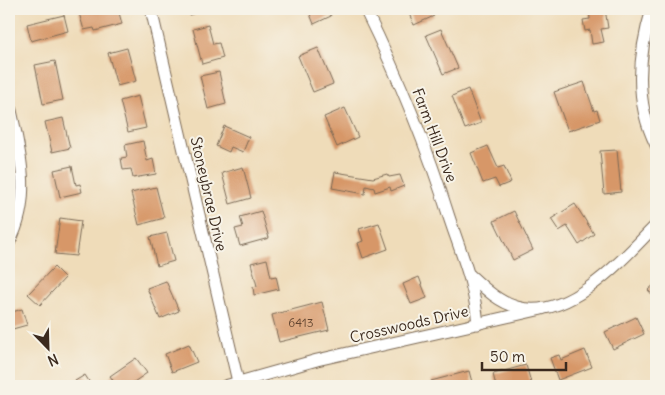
<svg xmlns="http://www.w3.org/2000/svg" width="665" height="395" viewBox="0 0 665 395" font-family="Delius,sans-serif">
<rect width="100%" height="100%" fill="#f7f3e8"/>
<filter id="ink" filterUnits="userSpaceOnUse"><feTurbulence type="fractalNoise" baseFrequency=".02" numOctaves="2"/><feDisplacementMap in="SourceGraphic" scale="10" xChannelSelector="R" yChannelSelector="G"/><feConvolveMatrix kernelMatrix="1 2 1 2 8 2 1 2 1" color-interpolation-filters="sRGB"/></filter>
<filter id="wash" filterUnits="userSpaceOnUse"><feTurbulence type="fractalNoise" baseFrequency=".0096" numOctaves="4" result="noise"/><feDisplacementMap in="SourceGraphic" scale="20" xChannelSelector="R" yChannelSelector="G"/><feGaussianBlur stdDeviation="1.12" result="paint"/><feColorMatrix in="noise" values="0 0 0 0 0 0 0 0 0 0 0 0 0 0 0 0 0 1.4 0 .05"/><feComposite in="paint" operator="in"/></filter>
<g filter="url(#wash)">
<rect width="100%" height="100%" fill="#efdcb9"/>
<g id="blocks">
<g fill="#d79767">
<polygon points="94,9 118,9 122,24 95,31 94,28 84,30 79,13"/>
<polygon points="187,9 209,9 189,15"/>
<polygon points="308,9 327,9 331,16 314,24"/>
<polygon points="407,9 431,9 434,16 414,25"/>
<polygon points="589,9 605,9 608,28 601,29 604,42 592,44 590,30 585,31 583,20 590,19"/>
<polygon points="64,15 68,31 31,41 27,24"/>
<polygon points="208,25 213,44 219,43 223,58 202,64 193,29"/>
<polygon points="441,29 458,68 443,74 426,35"/>
<polygon points="127,48 136,81 117,86 108,53"/>
<polygon points="318,48 333,84 313,92 298,56"/>
<polygon points="55,61 63,100 43,104 35,65"/>
<polygon points="219,72 226,104 208,109 200,76"/>
<polygon points="584,82 594,111 597,110 600,120 568,131 554,92"/>
<polygon points="468,89 481,123 465,129 452,96"/>
<polygon points="138,96 146,128 128,132 120,101"/>
<polygon points="345,108 358,137 337,147 324,117"/>
<polygon points="63,118 70,148 52,152 45,122"/>
<polygon points="224,126 249,137 243,152 231,147 229,152 216,146"/>
<polygon points="143,141 147,161 153,159 156,174 133,178 131,169 123,170 121,158 127,157 125,145"/>
<polygon points="488,146 498,168 504,166 511,182 499,187 495,179 483,183 471,153"/>
<polygon points="617,150 621,192 604,194 600,151"/>
<polygon points="72,166 76,185 80,184 82,192 60,197 54,170"/>
<polygon points="243,167 251,198 230,204 222,173"/>
<polygon points="335,172 373,178 387,174 389,177 400,175 404,186 391,191 390,187 375,192 374,188 366,186 365,194 332,188"/>
<polygon points="156,187 164,218 139,225 131,193"/>
<polygon points="575,204 594,234 579,245 567,226 559,231 551,219"/>
<polygon points="261,211 269,238 240,246 235,229 243,227 240,217"/>
<polygon points="514,211 533,250 513,260 494,221"/>
<polygon points="60,218 81,221 76,256 55,254"/>
<polygon points="379,223 388,249 363,258 358,243 363,241 359,229"/>
<polygon points="167,233 174,261 157,266 150,237"/>
<polygon points="267,259 271,277 276,276 279,289 254,295 253,287 257,286 251,263"/>
<polygon points="54,267 65,278 40,305 28,294"/>
<polygon points="419,277 427,298 411,304 403,284"/>
<polygon points="166,281 179,311 160,319 147,288"/>
<polygon points="656,283 656,299 648,290"/>
<polygon points="322,302 329,330 279,342 272,315"/>
<polygon points="22,309 27,325 9,330 9,313"/>
<polygon points="636,317 644,334 613,349 605,332"/>
<polygon points="189,344 197,362 172,372 165,354"/>
<polygon points="585,350 592,367 558,380 550,358 559,355 561,360"/>
<polygon points="136,358 147,373 128,386 117,386 110,376"/>
<polygon points="526,365 532,386 496,386 493,374"/>
<polygon points="469,371 473,386 433,386 431,381"/>
<polygon points="85,375 92,386 79,386 75,381"/>
</g>
</g>
</g>
<g filter="url(#ink)">
<use href="#blocks" fill-opacity="0" stroke="#7a6854" stroke-width="1"/>
<g fill="none" stroke-linecap="round" stroke-linejoin="round">
<defs>
<g id="minor">
<polyline points="151,9 239,386"/>
<path d="M365,9C398,76 427,146 449,217C462,256 474,282 478,324"/>
<path d="M652,9C638,55 634,101 656,145"/>
<path d="M9,101C19,149 34,197 9,243"/>
<path d="M470,275C483,287 498,302 517,307C568,322 624,258 656,225"/>
<polyline points="225,386 317,360 542,309"/>
</g>
</defs>
<use href="#minor" stroke="#7a6854" stroke-width="13"/>
<use href="#minor" stroke="#fff" stroke-width="11"/>
</g>
</g>
<g text-anchor="middle" dominant-baseline="central" stroke-width="4" stroke-linejoin="round" paint-order="stroke">
<g font-size="12" fill="#624530">
<text x="301" y="322">6413</text>
</g>
<g font-size="15" fill="#3b2a1e" stroke="#f7f3e8">
<text transform="translate(435 135) rotate(69)">Farm Hill Drive</text>
<text transform="translate(209 194) rotate(77)">Stoneybrae Drive</text>
<text transform="translate(409 324) rotate(-13)">Crosswoods Drive</text>
</g>
</g>
<rect width="665" height="395" fill="none" stroke="#f7f3e8" stroke-width="30"/>
<g transform="translate(48 348) rotate(157)" stroke="#f7f3e8" stroke-width="4" paint-order="stroke">
<path d="M0-4L9 19L0 12L-9 19Z" fill="#3b2a1e"/>
<text y="-8" font-size="14" font-weight="bold" text-anchor="middle" fill="#3b2a1e">N</text>
</g>
<path d="M482 362v8h84v-8" fill="none" stroke="#3b2a1e" stroke-width="2.5"/>
<text x="490" y="362" font-size="15" fill="#3b2a1e" stroke="#f7f3e8" stroke-width="4" paint-order="stroke">50 m</text>
</svg>
